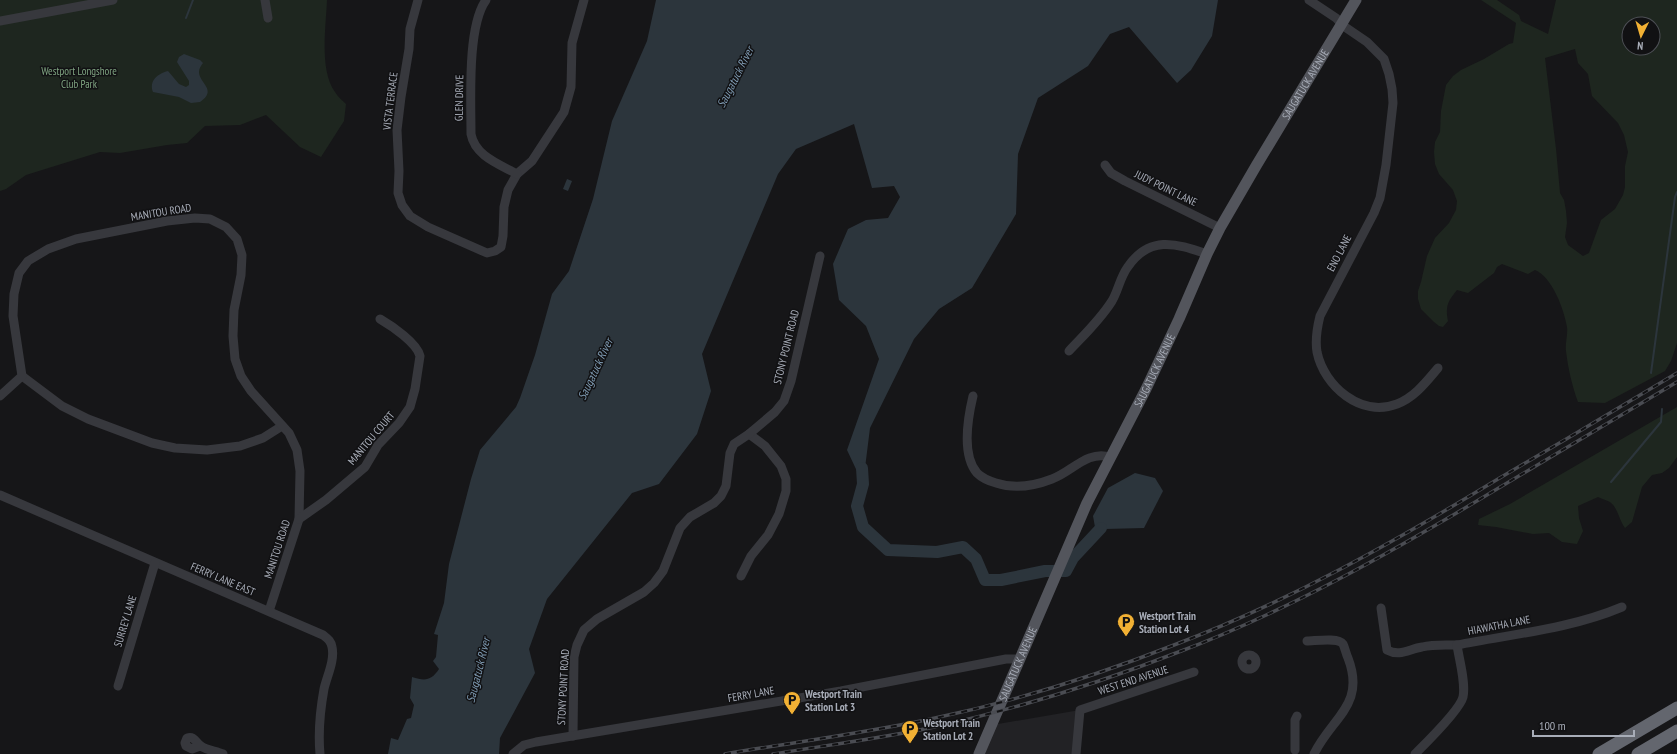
<svg xmlns="http://www.w3.org/2000/svg" width="1677" height="754" viewBox="0 0 1677 754" font-family="'PT Sans Narrow',sans-serif">
<rect width="100%" height="100%" fill="#161618"/>
<polygon fill="#222225" points="1080,710 1076,754 978,754 992,725"/>
<g fill="#1e261f" fill-rule="evenodd">
<path d="M0,0H327C326,26 319,70 335,92C338,97 342,100 346,104L344,121L321,157L300,147L266,115L240,125L205,126L187,143L167,145L120,153L100,152L26,175L6,189L0,191Z"/>
<path d="M1481,0H1497L1519,15L1521,21L1548,34L1556,0H1677V343L1671,361L1665,371L1605,403L1578,402C1572,386 1568,368 1566,351C1565,343 1568,335 1567,327C1564,309 1552,277 1535,270L1528,274L1502,264L1497,267L1494,273L1468,293L1457,290C1448,301 1445,306 1448,321L1443,327L1439,326L1434,322L1421,309L1418,299V291L1421,282L1427,256L1435,238L1449,223L1456,210L1457,201L1453,190L1439,174L1435,164L1434,152L1435,142L1440,132L1441,111L1446,85L1453,76L1461,70L1484,59L1509,44L1513,43L1516,23ZM1629,24H1653V48H1629ZM1575,49L1578,63L1588,74L1592,96L1618,123L1624,135L1628,152L1625,166V187L1623,195L1615,209L1601,220L1589,253L1583,256L1568,245L1565,237L1567,223L1566,211L1564,200L1560,193L1556,149L1545,58Z"/>
<path d="M1677,407V457L1669,468L1662,473L1652,475L1642,487L1632,522L1625,528C1619,520 1618,508 1610,502C1607,500 1601,499 1598,497L1578,506L1579,518L1583,531L1577,544L1562,542L1549,533L1533,534L1496,527L1478,525L1479,519L1510,504Z"/>
</g>
<g fill="#2c353c">
<path d="M656,0H1218L1212,36L1191,70L1177,83L1129,27L1110,34L1088,66L1038,98L1018,154L1016,214L972,288L939,309L914,339L870,428L863,484L847,450L879,359L866,326L839,300L833,264L848,229L866,220L888,218L900,197L894,186L872,188L854,124L796,149L778,174L702,354L711,391L697,434L659,484L632,493L547,599L529,649L535,673L500,738L499,754H388L391,738L398,740L407,719L411,718L414,705L410,698L412,677C425,681 431,681 439,669L433,661L436,657L438,635L434,634L444,603L449,564L471,479L480,450L516,407L520,398L535,355L552,294L569,271L593,199L612,121L647,41Z"/>
<path d="M184,54L200,60L203,63C201,66 199,68 199,72C199,83 218,90 200,102L191,103L179,97L153,92C149,81 157,74 168,71L179,84L186,87L189,85V81L177,62L179,57Z"/>
<polygon points="567,179 572,181 568,191 563,189"/>
<polygon points="1135,473 1155,478 1163,491 1144,528 1105,529 1095,527 1093,516 1108,488"/>
</g>
<g fill="none" stroke-linecap="round" stroke-linejoin="round">
<g stroke="#2c353c" stroke-width="2">
<polyline points="186,18 193,0"/>
<polyline points="1651,373 1675,197 1677,192"/>
<polyline points="1611,482 1661,422 1662,409"/>
</g>
<polyline stroke="#2c353c" stroke-width="12" points="862,468 863,484 857,506 863,527 888,550 937,552 963,547 976,559 985,580 1001,580 1045,571 1066,571 1073,558 1101,528"/>
<g stroke="#37383d" stroke-width="9">
<polyline points="265,0 268,18"/>
<polyline points="418,0 410,29 409,49 401,97 397,130 399,171 398,193 402,205 410,216 428,227 487,253 495,251 501,247 503,236 504,207 508,190 517,174 532,161 564,112 571,87 572,43 584,0"/>
<path d="M486,0C467,26 471,100 471,134C475,156 499,164 517,174"/>
<path d="M1309,0L1336,18L1345,27L1367,42L1384,59L1389,74L1392,89L1393,103L1386,165L1380,198L1374,213L1320,316C1317,328 1315,340 1317,352C1324,386 1361,418 1397,404C1415,397 1426,382 1438,368"/>
<polyline points="0,21 113,0"/>
<polyline points="1105,165 1111,173 1125,181 1220,228"/>
<path d="M1069,351C1084,335 1100,320 1112,301C1118,291 1120,278 1127,268C1149,235 1175,243 1207,254"/>
<polyline points="22,376 62,406 88,419 152,443 175,448 207,450 240,446 263,438 282,426"/>
<polyline points="0,396 22,376 13,316 14,294 19,273 28,261 48,249 76,239 167,221 195,218 210,219 226,227 237,239 242,255 241,275 234,310 233,336 235,359 241,376 251,391 289,433 297,450 300,471 299,519 269,611"/>
<path d="M973,396C968,417 961,454 977,473C982,478 989,481 996,483C1014,489 1034,486 1052,479C1072,472 1087,450 1110,457"/>
<path d="M0,495L323,635C328,639 331,641 332,647C335,660 327,676 324,689C320,711 318,732 320,754"/>
<path d="M299,519L326,500L365,467L378,445L399,423L410,407L415,389L420,356C417,343 392,326 380,319"/>
<polyline points="741,576 751,556 768,535 779,514 786,491 786,479 781,466 765,446 749,434"/>
<path d="M1381,608L1387,650C1400,657 1409,649 1422,647C1434,644 1446,645 1457,645"/>
<path d="M1307,641C1315,641 1338,637 1343,644C1345,648 1346,654 1348,658C1366,705 1332,717 1314,754"/>
<circle cx="1249" cy="662" r="7"/>
<polyline points="118,686 155,563"/>
<polyline points="573,736 574,657 577,645 584,630 597,619 644,592 654,583 663,571 680,528 690,517 714,503 721,496 726,486 730,453 734,444 749,434 775,412 784,401 791,381 820,256"/>
<path d="M200,746L192,749L186,746L185,743L187,738C195,736 195,742 201,746C206,750 216,751 223,754"/>
<polyline points="1295,750 1295,720 1297,716"/>
<polyline points="513,754 524,745 536,742 841,691 1006,659 1019,659"/>
<polyline points="1076,754 1080,710 1194,672"/>
<path d="M1415,754C1426,743 1460,710 1463,697C1466,683 1459,659 1457,645C1512,634 1570,629 1622,607"/>
</g>
<path stroke="#53555c" stroke-width="11" id="s1" d="M979,754L1087,503L1146,389L1179,319L1207,254L1220,228L1256,166L1356,0"/>
<g stroke="#63666e" stroke-width="13">
<polyline points="1599,754 1677,708"/>
<polyline points="1638,754 1677,731"/>
</g>
<defs>
<g id="rail">
<path d="M725,754C795,742 866,733 935,718C1016,701 1098,675 1174,645C1288,602 1394,542 1498,479C1558,444 1617,409 1677,373"/>
<path d="M773,754C828,745 884,738 939,726C1019,708 1099,683 1176,653C1291,610 1397,549 1502,486C1560,451 1619,417 1677,382"/>
</g>
</defs>
<use href="#rail" stroke="#4a4c52" stroke-width="3.5"/>
<use href="#rail" stroke="#111113" stroke-width="2" stroke-dasharray="6" stroke-linecap="butt"/>
</g>
<defs>
<symbol id="parking-pin" viewBox="-11 -11 22 30"><path d="M0 17L-7.5 6A9.5 9.5 0 1 1 7.5 6Z" fill="#f2b134" stroke="#111113"/><path d="M-3.5-5.5H1a3.5 3.5 0 0 1 0 7H-1V5.5H-3.5ZM-1-3.4V-.6H.8a1.4 1.4 0 0 0 0-2.8Z" fill="#111"/></symbol>
</defs>
<g fill-rule="evenodd">
<use href="#parking-pin" x="1116" y="612" width="20" height="27"/>
<use href="#parking-pin" x="782" y="690" width="20" height="27"/>
<use href="#parking-pin" x="900" y="719" width="20" height="27"/>
</g>
<g text-anchor="middle" dominant-baseline="central" stroke-width="3" stroke-linejoin="round" paint-order="stroke">
<g font-size="11" fill="#7fa381" stroke="#111113">
<text x="79" y="71">Westport Longshore<tspan x="79" dy="13">Club Park</tspan></text>
</g>
<g font-size="11" fill="#a8adb8" stroke="#111113">
<text stroke="none"><textPath href="#s1" startOffset="746">SAUGATUCK AVENUE</textPath></text>
<text transform="translate(459 98) rotate(-89)">GLEN DRIVE</text>
<text transform="translate(390 101) rotate(-83)">VISTA TERRACE</text>
<text transform="translate(1166 188) rotate(26)">JUDY POINT LANE</text>
<text transform="translate(161 212) rotate(-9)">MANITOU ROAD</text>
<text transform="translate(1339 253) rotate(-62)">ENO LANE</text>
<text transform="translate(786 347) rotate(-76)">STONY POINT ROAD</text>
<text stroke="none"><textPath href="#s1" startOffset="422">SAUGATUCK AVENUE</textPath></text>
<text transform="translate(371 438) rotate(-50)">MANITOU COURT</text>
<text transform="translate(277 549) rotate(-72)">MANITOU ROAD</text>
<text transform="translate(223 579) rotate(23)">FERRY LANE EAST</text>
<text transform="translate(125 621) rotate(-73)">SURREY LANE</text>
<text transform="translate(1499 625) rotate(-11)">HIAWATHA LANE</text>
<text stroke="none"><textPath href="#s1" startOffset="98">SAUGATUCK AVENUE</textPath></text>
<text transform="translate(1133 680) rotate(-18)">WEST END AVENUE</text>
<text transform="translate(563 687) rotate(-87)">STONY POINT ROAD</text>
<text transform="translate(751 694) rotate(-10)">FERRY LANE</text>
</g>
<g font-size="11" font-weight="bold" fill="#a8adb8" stroke="#111113" text-anchor="start">
<text x="1139" y="616">Westport Train<tspan x="1139" dy="13">Station Lot 4</tspan></text>
<text x="805" y="694">Westport Train<tspan x="805" dy="13">Station Lot 3</tspan></text>
<text x="923" y="723">Westport Train<tspan x="923" dy="13">Station Lot 2</tspan></text>
</g>
<g font-size="12" font-style="italic" fill="#7f9bb3" stroke="#111113">
<text transform="translate(735 77) rotate(-63)">Saugatuck River</text>
<text transform="translate(595 369) rotate(-65)">Saugatuck River</text>
<text transform="translate(478 670) rotate(-76)">Saugatuck River</text>
</g>
</g>
<g transform="translate(1641 36) rotate(185)"><circle r="19" fill="#111113" stroke="#4d4f55"/>
<path d="M0-3L7 15L0 10L-7 15Z" fill="#f2b134"/>
<text y="-6" font-size="11" font-weight="bold" text-anchor="middle" fill="#a8adb8">N</text>
</g>
<path d="M1533 730v6h101v-6" fill="none" stroke="#a8adb8" stroke-width="2"/>
<text x="1539" y="730" font-size="12" fill="#a8adb8" stroke="#111113" stroke-width="3" paint-order="stroke">100 m</text>
</svg>
